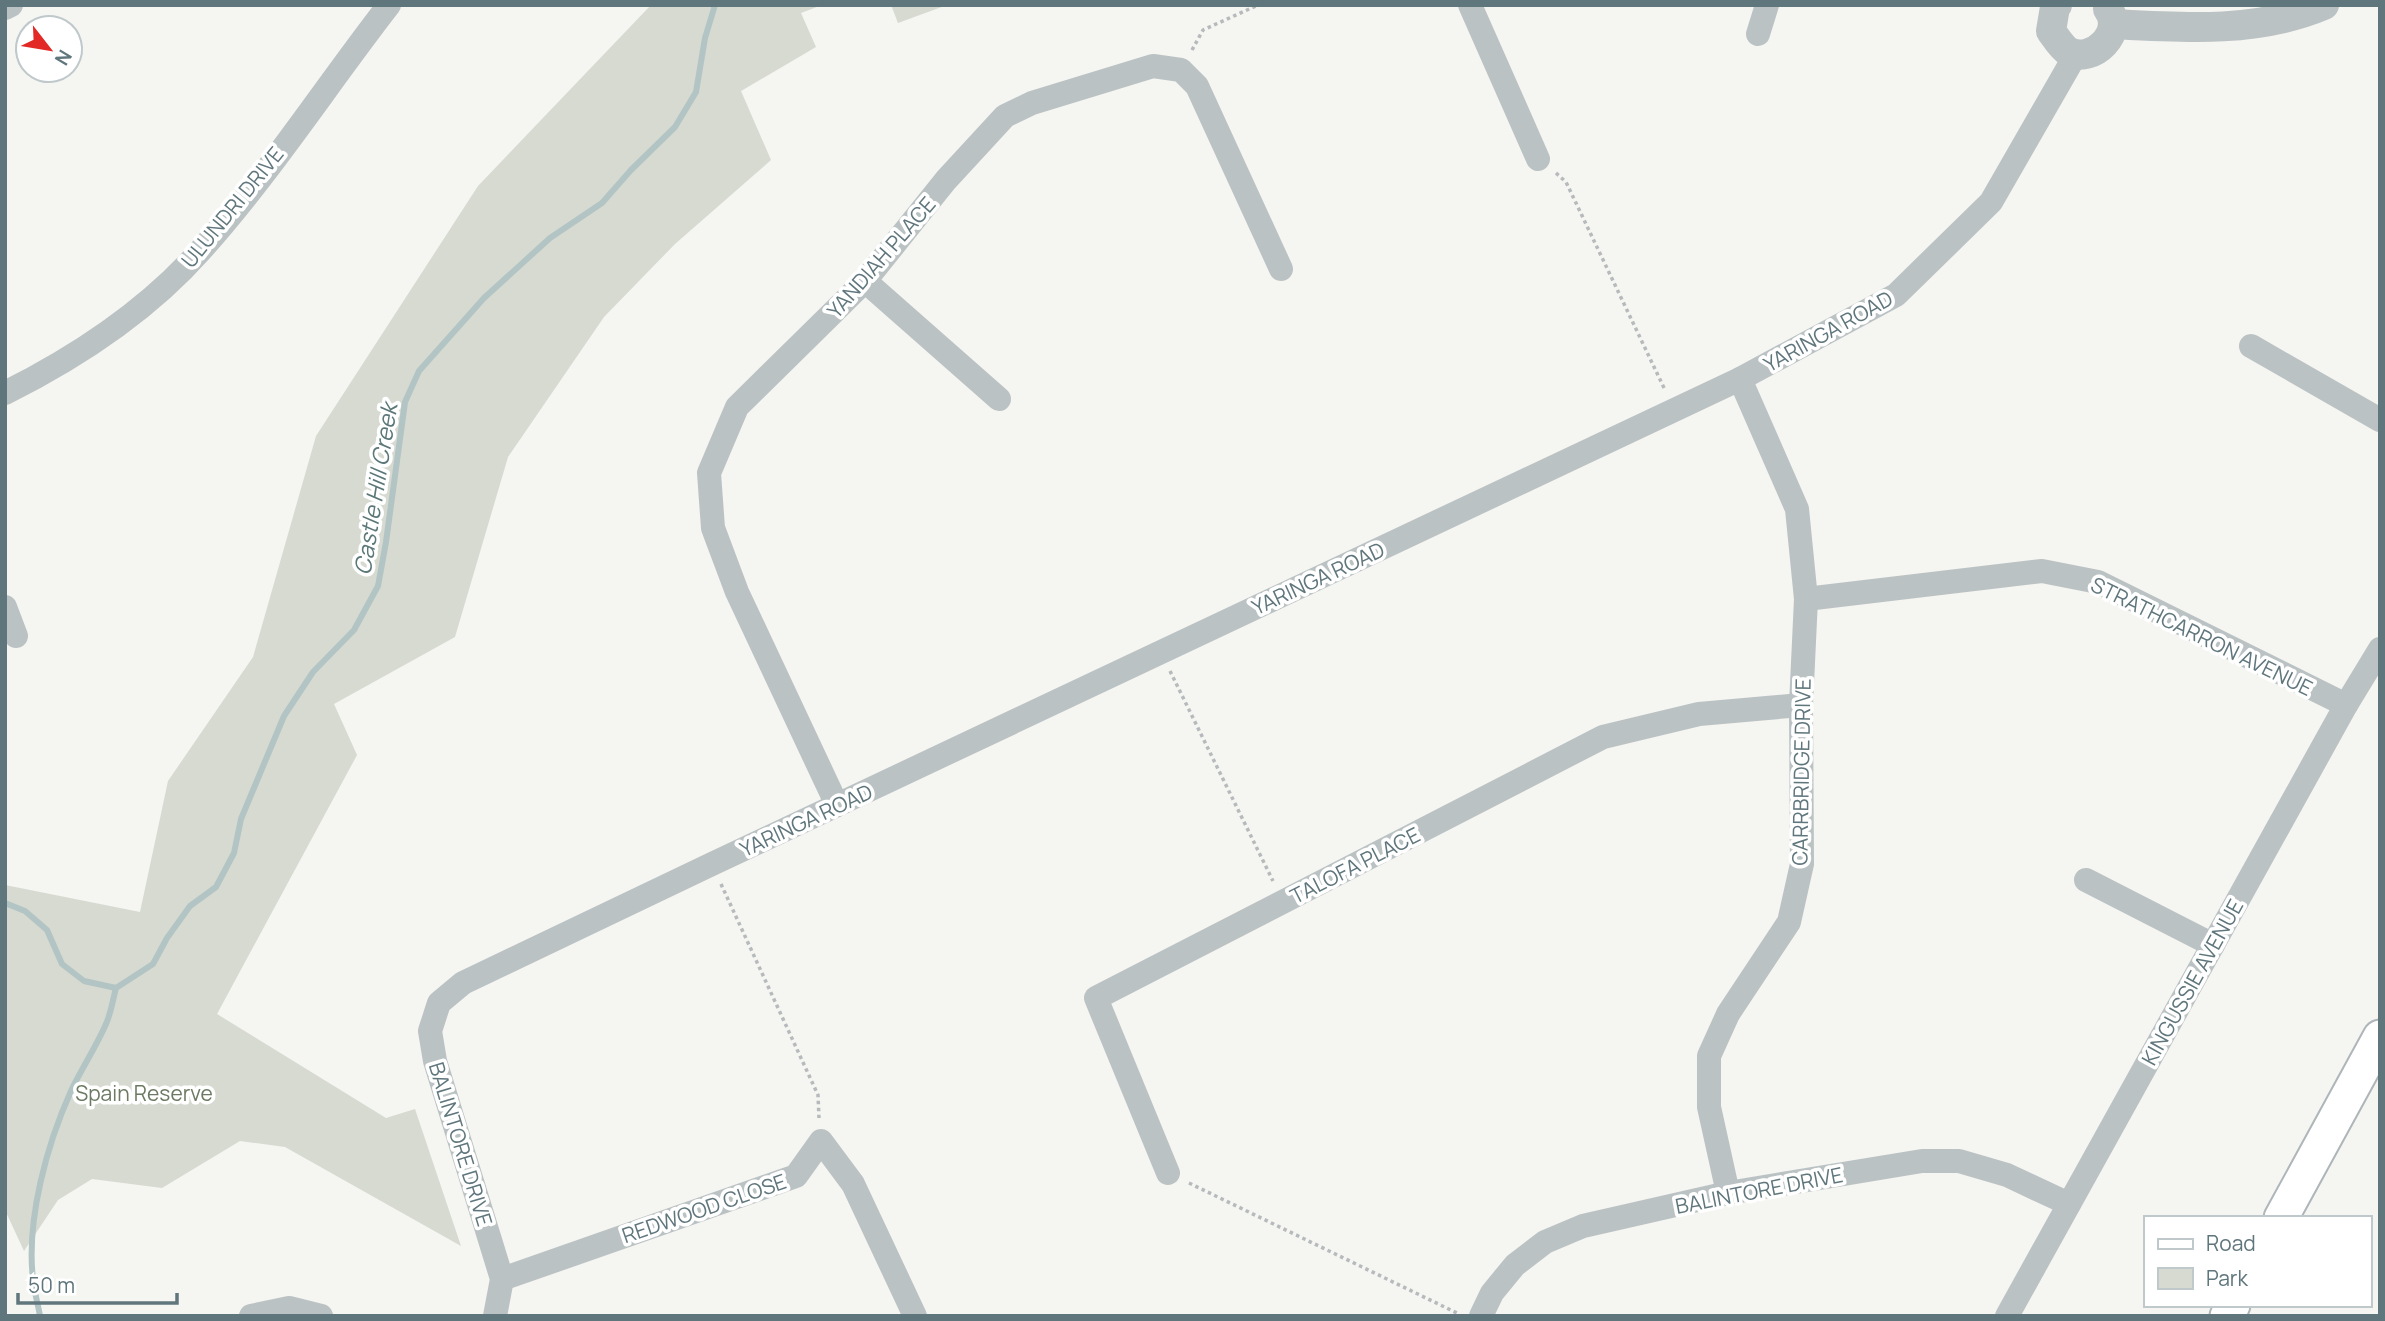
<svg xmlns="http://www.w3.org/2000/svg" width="2385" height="1321" viewBox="0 0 2385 1321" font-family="Manrope,sans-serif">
<rect width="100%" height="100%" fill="#f5f5f1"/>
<g fill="#d6dad1">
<polygon points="651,5 822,5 801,13 816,47 741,91 771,160 675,244 604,317 508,457 455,637 334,704 357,755 217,1014 386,1118 415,1109 461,1246 285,1147 240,1141 162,1188 92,1179 58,1200 24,1251 5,1210 5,885 140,912 168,781 253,657 316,436 478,186"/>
<polygon points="891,5 947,5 898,23"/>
</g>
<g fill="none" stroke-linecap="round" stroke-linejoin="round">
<g stroke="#b2c4c4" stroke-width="6">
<polyline points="5,903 25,911 47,930 62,964 84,981 116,988 153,964 167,938 190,906 216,887 234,853 241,819 284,716 313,672 354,630 378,586 386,542 405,402 419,371 484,298 550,238 602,203 631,170 675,127 696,92 705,38 715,5"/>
<path d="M40,1316C38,1304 34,1291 33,1279C26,1220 47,1144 71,1091C82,1068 96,1047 106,1024C111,1013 113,999 116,988"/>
</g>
<defs>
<g id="secondary">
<polyline points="2281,1218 2380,1037"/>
<polyline points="2227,1316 2233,1305"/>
</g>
</defs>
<use href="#secondary" stroke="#aeb6b9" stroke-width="37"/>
<g stroke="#b6babc" stroke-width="3.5" stroke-dasharray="3.5 3.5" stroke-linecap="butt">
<polyline points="1192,50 1203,30 1258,5"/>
<polyline points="1556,173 1566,182 1665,390"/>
<polyline points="1170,671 1273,881"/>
<polyline points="721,884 818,1095 819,1118"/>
<polyline points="1189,1183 1459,1314"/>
</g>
<g stroke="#bbc2c4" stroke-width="24">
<polyline points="1470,5 1538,159"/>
<polyline points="5,8 11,5"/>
<polyline points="1758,34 1767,5"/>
<polyline points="865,281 999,399"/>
<polyline points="2251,346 2380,420"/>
<path d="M5,393C77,357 147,311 201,250C270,173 326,86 389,5"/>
<polyline points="1806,599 2042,571 2098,582 2346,705"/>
<polyline points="5,607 16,636"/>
<polyline points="837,805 737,592 713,528 709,473 737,407 865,281 946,180 1005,116 1032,103 1153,66 1181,70 1197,86 1281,269"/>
<polyline points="2086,880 2213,945"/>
<polyline points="1168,1173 1096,998 1603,737 1699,714 1801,705"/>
<polyline points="1728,1193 1709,1107 1709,1056 1728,1014 1789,922 1802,864 1801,705 1806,599 1797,509 1740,379"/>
<polyline points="502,1279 796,1176 821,1141 853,1184 915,1316"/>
<polyline points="251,1316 289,1308 321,1316"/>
<polyline points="495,1316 502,1279 435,1061 430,1031 439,1003 463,983 712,864 1740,379 1896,295 1991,202 2076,54"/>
<polyline points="1481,1316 1492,1293 1515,1265 1545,1242 1583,1226 1728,1193 1922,1161 1959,1161 2007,1175 2069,1204"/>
<polyline points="2007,1316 2346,705 2380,649"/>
</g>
<g stroke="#bbc2c4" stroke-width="30">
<path d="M2057,5L2055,7L2051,31C2056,38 2062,48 2069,52C2093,64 2125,32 2108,9"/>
<path d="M2114,24C2184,28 2258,33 2324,5"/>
</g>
<use href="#secondary" stroke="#fff" stroke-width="33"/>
</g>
<g text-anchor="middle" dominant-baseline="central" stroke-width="7" stroke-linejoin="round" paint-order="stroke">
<g font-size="21" fill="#60767d" stroke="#fff">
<text transform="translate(232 207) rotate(-51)">ULUNDRI DRIVE</text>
<text transform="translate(881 257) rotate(-49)">YANDIAH PLACE</text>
<text transform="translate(1828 331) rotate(-29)">YARINGA ROAD</text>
<text transform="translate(1318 578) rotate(-25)">YARINGA ROAD</text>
<text transform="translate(2202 636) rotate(26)">STRATHCARRON AVENUE</text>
<text transform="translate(1801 772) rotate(-89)">CARRBRIDGE DRIVE</text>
<text transform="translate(806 820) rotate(-25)">YARINGA ROAD</text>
<text transform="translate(1355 865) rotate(-27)">TALOFA PLACE</text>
<text transform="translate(2192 982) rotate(-61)">KINGUSSIE AVENUE</text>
<text transform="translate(461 1144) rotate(73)">BALINTORE DRIVE</text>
<text transform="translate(1759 1190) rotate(-11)">BALINTORE DRIVE</text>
<text transform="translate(704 1208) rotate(-19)">REDWOOD CLOSE</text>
</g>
<g font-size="21" fill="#6c7a63" stroke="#fff">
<text x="144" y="1093">Spain Reserve</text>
</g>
<g font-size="23" font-style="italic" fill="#5b7778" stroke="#fff">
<text transform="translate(375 489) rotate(-81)">Castle Hill Creek</text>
</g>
</g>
<rect width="2385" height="1321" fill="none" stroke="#60767d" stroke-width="14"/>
<rect x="2144" y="1216" width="228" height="91" fill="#ffffff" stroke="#bfc8cb" stroke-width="2"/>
<rect x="2158" y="1239" width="35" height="10" fill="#ffffff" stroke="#bfc8cb" stroke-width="2"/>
<text x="2206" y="1251" font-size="21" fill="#60767d">Road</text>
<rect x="2158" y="1268" width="35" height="21" fill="#d6dad1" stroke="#bfc8cb" stroke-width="2"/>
<text x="2206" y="1286" font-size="21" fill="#60767d">Park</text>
<g transform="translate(49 49) rotate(121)"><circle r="33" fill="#ffffff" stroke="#bfc8cb" stroke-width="2"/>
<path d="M0-5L12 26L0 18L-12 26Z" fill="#e22925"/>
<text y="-10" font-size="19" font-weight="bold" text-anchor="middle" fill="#60767d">N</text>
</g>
<path d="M18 1293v10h159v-10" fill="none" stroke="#60767d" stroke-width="3.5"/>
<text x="28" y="1293" font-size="21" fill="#60767d" stroke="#ffffff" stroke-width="5" paint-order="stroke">50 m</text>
</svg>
